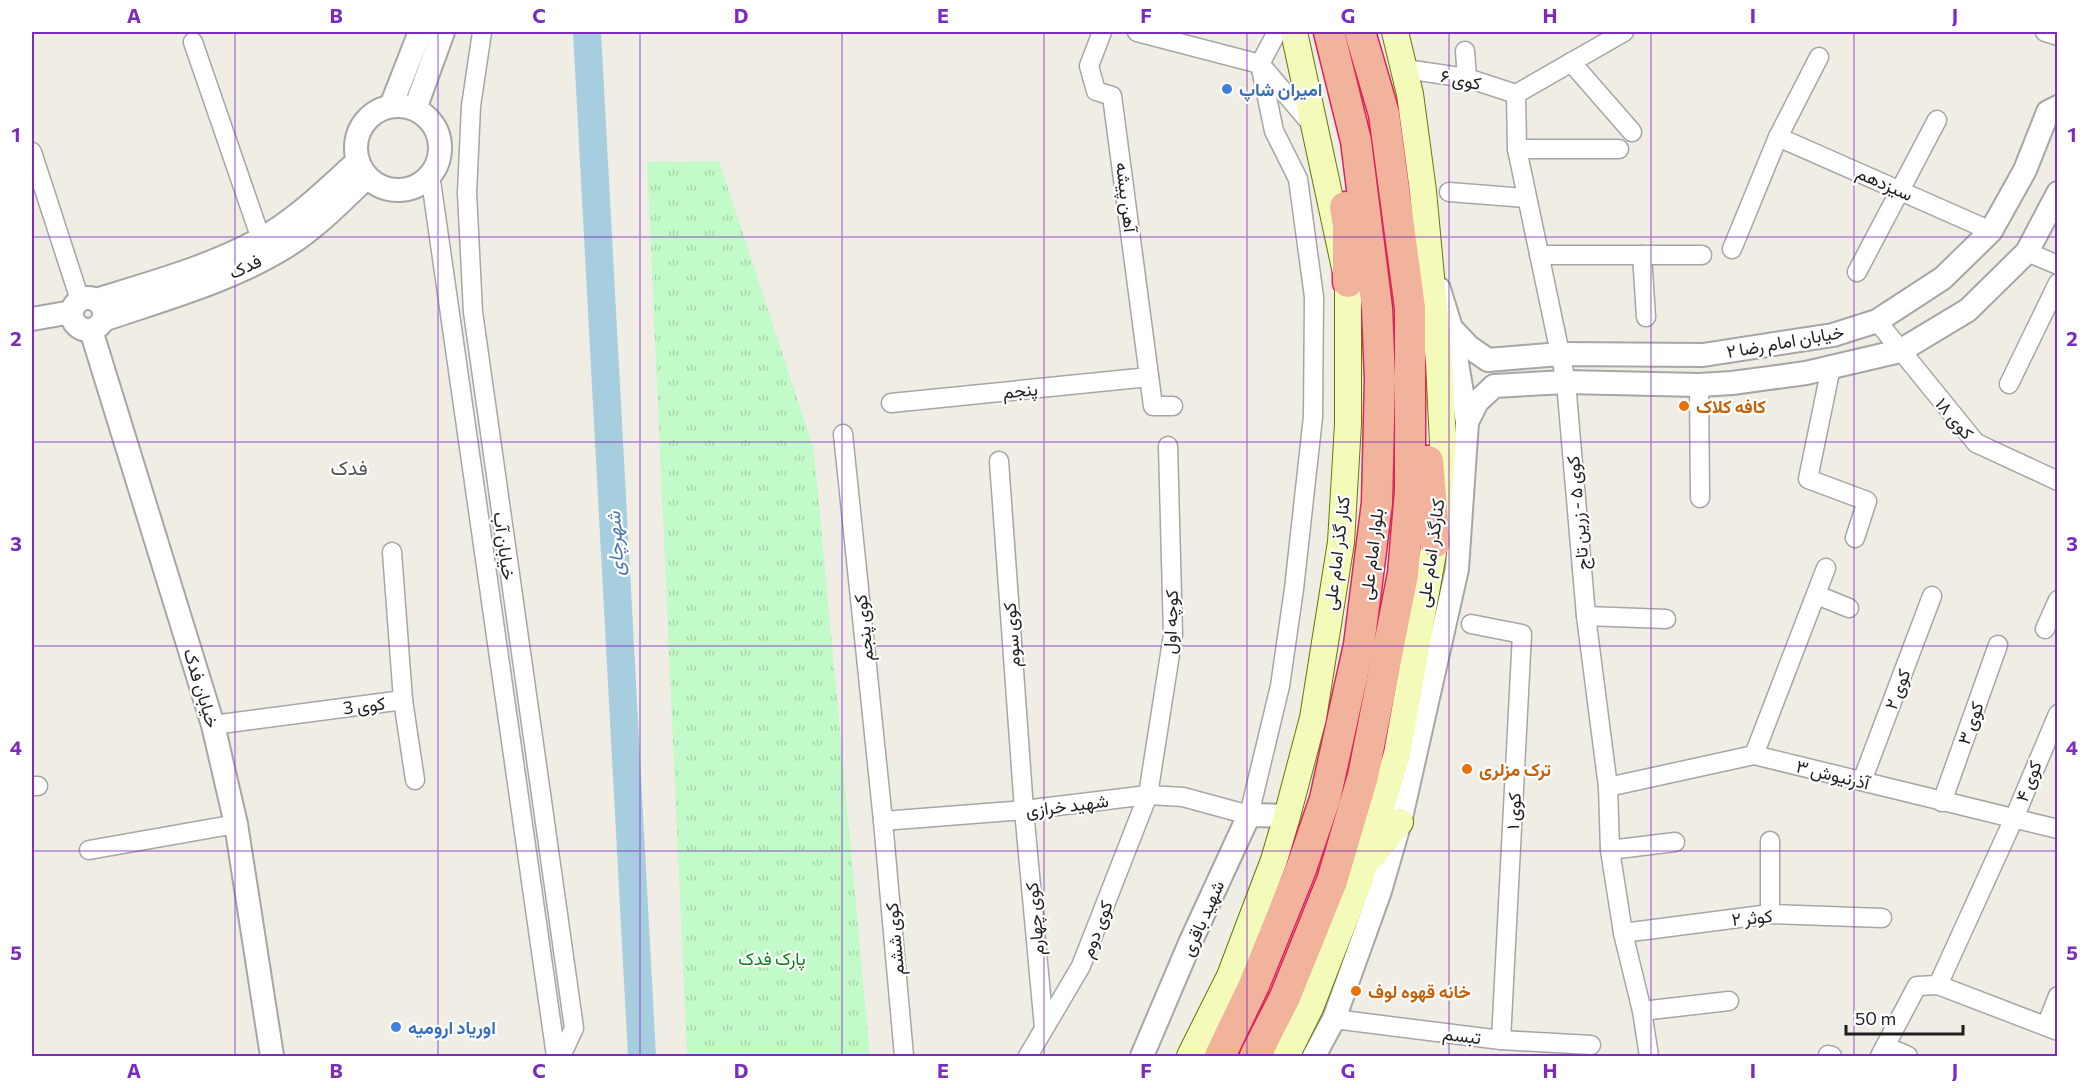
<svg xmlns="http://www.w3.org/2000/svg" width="2089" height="1088" viewBox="0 0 2089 1088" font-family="Commissioner,Vazirmatn,sans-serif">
<defs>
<pattern id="park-tufts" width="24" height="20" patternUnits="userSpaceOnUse" patternTransform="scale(1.5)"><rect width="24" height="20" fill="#c3faca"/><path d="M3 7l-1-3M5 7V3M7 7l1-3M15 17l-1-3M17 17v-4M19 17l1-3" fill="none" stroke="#a7d6ad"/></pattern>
</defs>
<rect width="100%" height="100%" fill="#f0ede5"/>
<polygon fill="url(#park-tufts)" points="719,161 814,450 870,1056 687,1056 647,162"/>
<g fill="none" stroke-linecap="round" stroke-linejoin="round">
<polyline stroke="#a6cede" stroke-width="28" points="587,32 642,1056"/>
<defs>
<g id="minor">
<polyline points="482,32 471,106 467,193 473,312 574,1028 561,1056"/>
<polyline points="1102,32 1089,66 1096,91 1112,96 1153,406 1173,406"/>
<polyline points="1137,32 1260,64"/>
<polyline points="1624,32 1516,94 1517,149 1566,382 1586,616 1608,787 1610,850 1623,933 1642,1011 1649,1056"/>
<polyline points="2045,32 2058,36"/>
<polyline points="193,42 261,239"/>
<polyline points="1465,51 1467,78"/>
<polyline points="1571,62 1632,132"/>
<polyline points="1261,65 1313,126"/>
<polyline points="1405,69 1467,78 1516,94"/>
<polyline points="1778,137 1991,231"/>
<polyline points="1517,149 1619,149"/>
<polyline points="32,152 80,300"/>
<polyline points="430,174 556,1056"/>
<polyline points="1449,192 1526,198"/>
<polyline points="1732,249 1778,137 1819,57"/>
<polyline points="2027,252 2058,265"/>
<polyline points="1539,255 1702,255"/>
<polyline points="1642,255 1646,317"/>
<polyline points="1857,272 1937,120"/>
<polyline points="1877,321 1976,443 2058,481"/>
<polyline points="1831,367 1808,479 1867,501 1855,538"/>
<polyline points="2009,384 2058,283"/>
<polyline points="1699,385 1700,498"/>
<polyline points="891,403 1149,377"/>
<polyline points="843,434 883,821 904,1056"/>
<polyline points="999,461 1024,810 1044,1028"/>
<polyline points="1817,595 1849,608"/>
<polyline points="1586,616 1666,619"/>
<polyline points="1471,624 1522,634 1501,1040"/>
<polyline points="2045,629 2058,600"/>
<polyline points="403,700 415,780"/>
<polyline points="213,725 403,700 392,552"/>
<polyline points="1754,755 1826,568"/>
<polyline points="1862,781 1932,596"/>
<polyline points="32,786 38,786"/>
<polyline points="1608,787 1754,755 2058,829"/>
<polyline points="1942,802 1998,645"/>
<polyline points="883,821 1024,810 1148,795 1183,797 1249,815 1280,686 1294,589 1313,417 1314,297 1298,179 1274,131 1260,64 1277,32"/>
<polyline points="89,850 236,824"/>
<polyline points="1610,850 1675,842"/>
<polyline points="1770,914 1770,841"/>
<polyline points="1623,933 1770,914 1882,918"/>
<polyline points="1938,985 2015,816 2058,714"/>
<polyline points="1642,1011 1729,1001"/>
<polyline points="1334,1019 1501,1040 1591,1045"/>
<polyline points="2046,1026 2058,996"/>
<polyline points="1885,1046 1908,1056"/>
<polyline points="1828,1055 1832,1056"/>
<polyline points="1028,1056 1081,966 1148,795 1173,635 1168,446"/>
<polyline points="1880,1056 1917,986 1938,985 2058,1031"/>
</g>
<g id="tertiary">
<polyline points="391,106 420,32"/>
<circle cx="398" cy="148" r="42"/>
<polyline points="415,109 443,32"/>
<circle cx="88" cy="314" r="16"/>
<path d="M96,300C151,283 210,267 261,239C297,219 327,189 358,161"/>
<polyline points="32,319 72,312"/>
<path d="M103,320C164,299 231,281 287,246C317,227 342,201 367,177"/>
<polyline points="1451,328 1469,347 1488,360 1560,354 1703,355 1833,335 1877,321 1943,278 1991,231 2025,170 2048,112 2058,107"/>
<polyline points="91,330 213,725 236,824 272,1056"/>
<polyline points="1467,422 1477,402 1494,386 1566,382 1699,385 1732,383 1806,373 1900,351 1968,310 2027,252 2058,193"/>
<polyline points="1142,1056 1190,943 1249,815 1287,816"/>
<polyline points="1314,1056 1334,1019 1380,891 1400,822 1457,569 1467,422 1451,328 1439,289"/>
</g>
<g id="secondary">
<polyline points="1371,857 1400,822"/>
<polyline points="1190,1056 1230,976 1274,860 1287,816 1313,718 1341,542 1348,424 1348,282 1294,32"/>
<polyline points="1286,1056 1310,1008 1359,881 1397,754 1435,542 1443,443 1439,362 1423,191 1410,94 1395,32"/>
</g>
<g id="trunk">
<polyline points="1345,207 1348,226 1348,282"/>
<polyline points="1428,461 1435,542"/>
<polyline points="1220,1056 1254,985 1301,869 1325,799 1359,645 1377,503 1380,379 1377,308 1356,141 1329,32"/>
<polyline points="1255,1056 1285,997 1332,881 1363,776 1403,574 1410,491 1410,308 1384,114 1360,32"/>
</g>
</defs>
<use href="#minor" stroke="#a6a6a6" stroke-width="21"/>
<use href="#tertiary" stroke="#a6a6a6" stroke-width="26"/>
<use href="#secondary" stroke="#657804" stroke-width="28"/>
<use href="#trunk" stroke="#dc2459" stroke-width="33"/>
<use href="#minor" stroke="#fff" stroke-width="18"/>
<use href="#tertiary" stroke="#fff" stroke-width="22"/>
<use href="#secondary" stroke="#f3faba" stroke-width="26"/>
<use href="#trunk" stroke="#f2b39c" stroke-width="30"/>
</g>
<path fill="none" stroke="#7b2cbf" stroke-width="1.5" stroke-opacity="0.55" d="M235,32V1056M438,32V1056M640,32V1056M842,32V1056M1044,32V1056M1247,32V1056M1449,32V1056M1651,32V1056M1854,32V1056M32,237H2058M32,442H2058M32,646H2058M32,851H2058"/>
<g fill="#3f7fe0" stroke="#fff" stroke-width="2">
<circle cx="1227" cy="89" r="6"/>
<circle cx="396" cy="1027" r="6"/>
</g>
<g fill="#e8710a" stroke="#fff" stroke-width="2">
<circle cx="1684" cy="406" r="6"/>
<circle cx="1467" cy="769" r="6"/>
<circle cx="1356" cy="991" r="6"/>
</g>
<g text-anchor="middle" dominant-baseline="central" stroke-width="4.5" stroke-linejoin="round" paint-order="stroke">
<g font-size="18" fill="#1f1f1f" stroke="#fff">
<text transform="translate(1461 79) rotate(12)">کوی ۶</text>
<text transform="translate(1885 183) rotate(24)">سیزدهم</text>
<text transform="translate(1127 197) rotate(83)">آهن پیشه</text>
<text transform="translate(245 266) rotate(-25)">فدک</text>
<text transform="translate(1785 341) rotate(-10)">خیابان امام رضا ۲</text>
<text transform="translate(1020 390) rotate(-6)">پنجم</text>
<text transform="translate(1955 418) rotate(50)">کوی ۱۸</text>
<text transform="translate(1577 513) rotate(-95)">کوی ۵ - زرین تاج</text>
<text transform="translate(505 546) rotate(82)">خیابان آب</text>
<text transform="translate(1336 553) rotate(-83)">کنار گذر امام علی</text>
<text transform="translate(1430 553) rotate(-82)">کنارگذر امام علی</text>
<text transform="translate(1371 554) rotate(-83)">بلوار امام علی</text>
<text transform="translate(1170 622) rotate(-88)">کوچه اول</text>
<text transform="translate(863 628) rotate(-96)">کوی پنجم</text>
<text transform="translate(1011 635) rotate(-94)">کوی سوم</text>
<text transform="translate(202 688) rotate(73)">خیابان فدک</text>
<text transform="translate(1897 689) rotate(-69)">کوی ۲</text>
<text transform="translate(364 705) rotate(-7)">کوی 3</text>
<text transform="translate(1970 723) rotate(-70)">کوی ۳</text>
<text transform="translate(1833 774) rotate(14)">آذرنیوش ۳</text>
<text transform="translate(2028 781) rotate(-69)">کوی ۴</text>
<text transform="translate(1067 805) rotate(-7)">شهید خرازی</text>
<text transform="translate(1513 811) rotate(-87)">کوی ۱</text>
<text transform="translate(1752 917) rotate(-6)">کوثر ۲</text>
<text transform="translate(1202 918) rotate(-66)">شهید باقری</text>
<text transform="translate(1034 919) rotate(-95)">کوی چهارم</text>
<text transform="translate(1096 929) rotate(-69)">کوی دوم</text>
<text transform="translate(894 939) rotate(-95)">کوی ششم</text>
<text transform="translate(1462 1035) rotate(7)">تبسم</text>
</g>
<g font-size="18" font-weight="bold" fill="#366cbe" stroke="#fff" text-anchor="start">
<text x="1239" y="89">امیران شاپ</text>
<text x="408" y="1027">اوریاد ارومیه</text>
</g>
<g font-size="18" font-weight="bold" fill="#c56008" stroke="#fff" text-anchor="start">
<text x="1696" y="406">کافه کلاک</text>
<text x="1479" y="769">ترک مزلری</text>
<text x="1368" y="991">خانه قهوه لوف</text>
</g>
<g font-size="18" fill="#0b7f1c" stroke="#fff">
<text x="772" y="958">پارک فدک</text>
</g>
<g font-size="20" fill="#525252" stroke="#fff">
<text x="349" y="467">فدک</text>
</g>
<g font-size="20" font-style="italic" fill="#4a77b0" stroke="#fff">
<text transform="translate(614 544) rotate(-93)">شهرچای</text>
</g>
</g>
<rect width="2089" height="1088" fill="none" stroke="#ffffff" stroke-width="66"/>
<path d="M1846 1025v9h117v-9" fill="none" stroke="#1f1f1f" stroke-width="3"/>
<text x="1855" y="1025" font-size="18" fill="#1f1f1f" stroke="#ffffff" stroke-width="4.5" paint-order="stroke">50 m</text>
<rect x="33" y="33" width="2023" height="1022" fill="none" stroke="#7b2cbf" stroke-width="2"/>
<g font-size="20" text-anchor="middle" font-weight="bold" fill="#7b2cbf">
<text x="134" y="23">A</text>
<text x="336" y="23">B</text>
<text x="539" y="23">C</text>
<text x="741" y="23">D</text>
<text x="943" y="23">E</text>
<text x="1146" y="23">F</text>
<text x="1348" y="23">G</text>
<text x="1550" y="23">H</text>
<text x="1753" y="23">I</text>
<text x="1955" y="23">J</text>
<text x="16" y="142">1</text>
<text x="2072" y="142">1</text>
<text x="16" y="346">2</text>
<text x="2072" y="346">2</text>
<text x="16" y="551">3</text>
<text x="2072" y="551">3</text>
<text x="16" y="755">4</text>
<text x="2072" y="755">4</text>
<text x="16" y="960">5</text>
<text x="2072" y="960">5</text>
<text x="134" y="1078">A</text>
<text x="336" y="1078">B</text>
<text x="539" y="1078">C</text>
<text x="741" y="1078">D</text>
<text x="943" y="1078">E</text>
<text x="1146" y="1078">F</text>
<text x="1348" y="1078">G</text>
<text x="1550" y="1078">H</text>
<text x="1753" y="1078">I</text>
<text x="1955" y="1078">J</text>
</g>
</svg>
